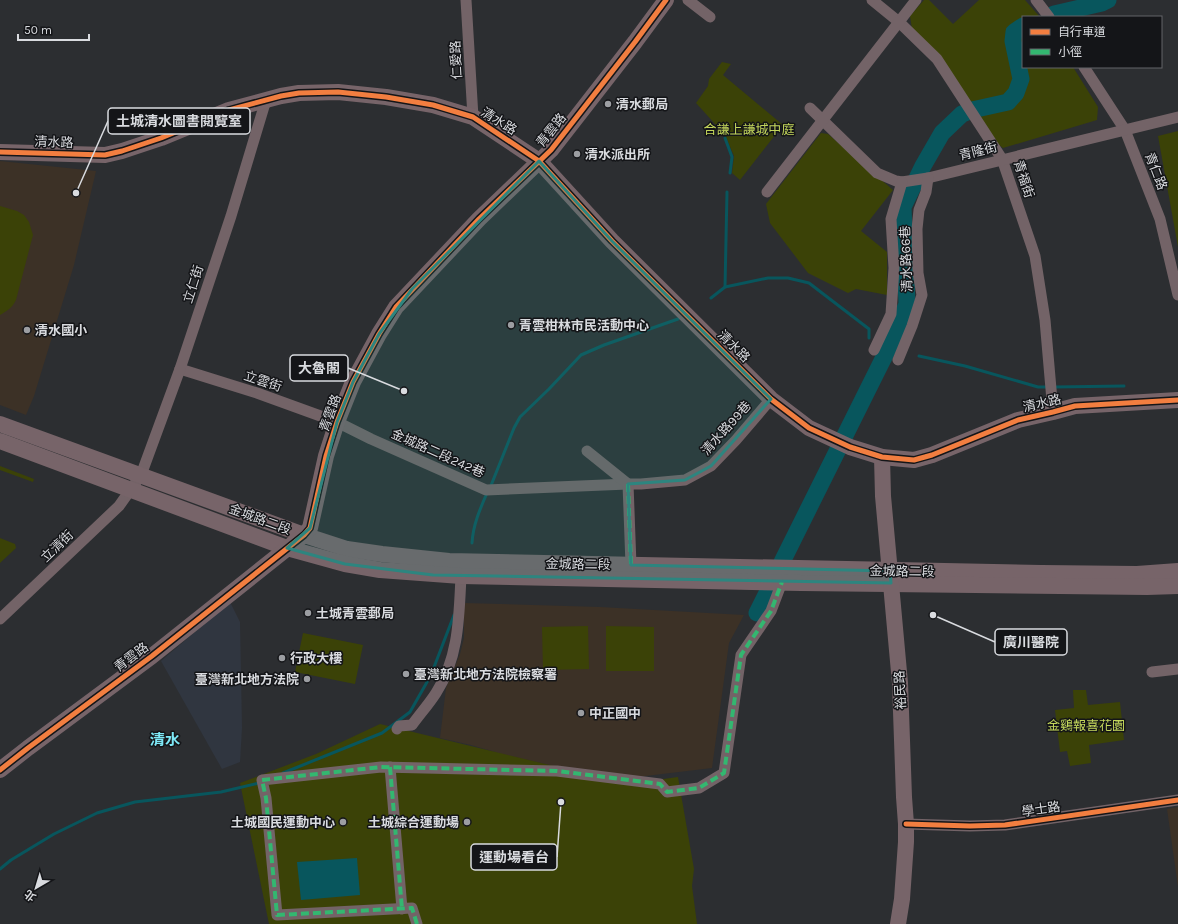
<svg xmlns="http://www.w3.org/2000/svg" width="1178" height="924" viewBox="0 0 1178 924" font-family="Karla,'Noto Sans TC',sans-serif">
<rect width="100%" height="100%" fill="#2c2e31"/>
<polygon fill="#303640" points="230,602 240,622 242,728 240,762 222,769 161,661"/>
<g fill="#3c3126">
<polygon points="0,161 96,171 74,265 34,396 26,415 0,405"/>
<polygon points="464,603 600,607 744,615 729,643 712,768 629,778 566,769 502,754 471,745 440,738 446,688 460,654 464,638"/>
<polygon points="1178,807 1178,887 1167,809"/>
</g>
<g fill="#3b4207">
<polygon points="924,0 929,0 953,24 979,0 1025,0 1040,17 1023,17 1023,67 1073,67 1098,107 1097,120 1003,148 998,144 912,29 910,16"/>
<polygon points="722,62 731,64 723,75 783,125 740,180 732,173 734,156 725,135 696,103 708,86 709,79"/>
<polygon points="1178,131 1178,247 1158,136"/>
<polygon points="821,133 828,134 893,190 861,231 887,252 887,295 856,289 848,293 808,273 770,223 766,204"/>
<path d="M0,206L17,211L24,215L29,222L33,235L16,300C12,308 7,311 0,315Z"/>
<polygon points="0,466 34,479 33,482 0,470"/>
<polygon points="0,538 15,544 16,548 0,563"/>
<polygon points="588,626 589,669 543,670 542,627"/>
<polygon points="606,626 654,627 654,671 606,671"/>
<polygon points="303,633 363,645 355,684 295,672"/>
<polygon points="1073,690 1086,690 1088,705 1120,702 1124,740 1089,745 1091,763 1070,766 1067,751 1060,752 1055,710 1074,708"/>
<polygon points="380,724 566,769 649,781 678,777 694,869 692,886 697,924 269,924 240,783 316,754"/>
</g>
<polygon fill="#08565d" points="357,858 360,895 301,900 297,862"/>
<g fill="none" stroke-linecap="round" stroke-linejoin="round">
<g stroke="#08565d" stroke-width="3">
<polyline points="725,138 732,157 730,173"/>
<polyline points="725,287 727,192"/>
<polyline points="711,298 725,287 768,278 788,278 809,283 869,329 869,338"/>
<polyline points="919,356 965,366 1038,387 1049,387"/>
<polyline points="1054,387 1124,386"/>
<polyline points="490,488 514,428 520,417 549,389 581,355 604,345 678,319"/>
<path d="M472,543C473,525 480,509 487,493"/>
<polyline points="283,773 382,733 410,712 431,675 454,615"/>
<polyline points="0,869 11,860 54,834 97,813 135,802 221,792 259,783"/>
</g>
<g stroke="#08565d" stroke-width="17">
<polyline points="1054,14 1102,3 1108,0"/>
<polyline points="782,562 889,347 907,304 903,207 923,166 942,133 962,114 972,110 1008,102 1016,93 1021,79 1013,41 1014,32 1023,26"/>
<polyline points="757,613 777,573"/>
</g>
<g stroke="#736367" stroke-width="11">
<polyline points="466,0 473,117"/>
<polyline points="688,0 710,17"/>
<polyline points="872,0 899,22 937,59 1002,159 1035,256 1045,320 1053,412"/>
<polyline points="1036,0 1049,17"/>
<polyline points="1084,67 1125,130 1160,219 1178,295"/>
<polyline points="810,108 877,173 896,181 902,182 928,178 1178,117"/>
<polyline points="767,192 916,0"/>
<polyline points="874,350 891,314 894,268 891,219 902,182"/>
<polyline points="898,360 912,326 922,295 918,273 917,229 919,210 926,192 928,178"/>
<polyline points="180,369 257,393 337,422 371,439 486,490 628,484 641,484 685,480 711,466 736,440 771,399"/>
<polyline points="587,451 628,484 631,565"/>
<polyline points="0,619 119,506 141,475 180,369 231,216 266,100"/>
<polyline points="1152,672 1178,669"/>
<path d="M397,729L399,726L412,725C420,714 429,704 436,693C459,658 459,616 461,576"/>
<polyline points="390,767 402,909"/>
<polyline points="906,824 970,826 1005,825 1178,800"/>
<polyline points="417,924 412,908 277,915 266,798 262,780 381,767 557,771 660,784 667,792 699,788 724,773 741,655 771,611 782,582"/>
</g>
<g stroke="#776469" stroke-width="16">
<polyline points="0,152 105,155 122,151 161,138 229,110 281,96 299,93 338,92 386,97 433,105 473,117 539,161 612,241 771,399 809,428 850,447 882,457 914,460 932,455 1018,420 1053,412 1075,406 1178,400"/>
<polyline points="0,424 304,535 347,549 382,554 449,561 1041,573 1137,574 1178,571"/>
<polyline points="0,441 287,548 345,564 380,570 461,576 801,583 1147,587 1178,586"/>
<polyline points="882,457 883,496 900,683 904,797 906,824 906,842 902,899 898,924"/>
<polyline points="0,770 28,748 152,656 304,535 310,528 326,456 337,422 353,382 379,334 396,307 479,219 551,150 635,42 666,0"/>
</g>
<g stroke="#33b770" stroke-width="4" stroke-dasharray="8 4" stroke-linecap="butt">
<polyline points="628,484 631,565"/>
<polyline points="390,767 402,909"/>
<polyline points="417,924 412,908 277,915 266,798 262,780 381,767 557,771 660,784 667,792 699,788 724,773 741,655 771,611 782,582"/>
</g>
<defs>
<g id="cycleway">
<polyline points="0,152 105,155 122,151 161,138 229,110 281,96 299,93 338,92 386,97 433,105 473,117 539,161 612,241 771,399 809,428 850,447 882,457 914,460 932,455 1018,420 1053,412 1075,406 1178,400"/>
<polyline points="0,770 28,748 152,656 304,535 310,528 326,456 337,422 353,382 379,334 396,307 479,219 551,150 635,42 666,0"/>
<polyline points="906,824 970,826 1005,825 1178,800"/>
</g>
</defs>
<use href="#cycleway" stroke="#141518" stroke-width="8"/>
<use href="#cycleway" stroke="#f27e40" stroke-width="5"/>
</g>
<path fill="#2d857f" fill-opacity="0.2" stroke="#2d857f" stroke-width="3" stroke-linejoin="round" d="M539,161L612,241L771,399L711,466L685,480L628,484L631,565L890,571L891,583L433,575L345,564L287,548L310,528L337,422L353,382L379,334L412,289Z"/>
<g fill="#9c9ea2" stroke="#141518" stroke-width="1.5">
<circle cx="608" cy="104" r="4"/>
<circle cx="577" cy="154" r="4"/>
<circle cx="511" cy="325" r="4"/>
<circle cx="27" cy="330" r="4"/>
<circle cx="308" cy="613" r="4"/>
<circle cx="282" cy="658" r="4"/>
<circle cx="406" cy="674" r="4"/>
<circle cx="307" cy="679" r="4"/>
<circle cx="581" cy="713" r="4"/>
<circle cx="343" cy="822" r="4"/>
<circle cx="467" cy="822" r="4"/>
</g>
<g text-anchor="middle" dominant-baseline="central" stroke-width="3" stroke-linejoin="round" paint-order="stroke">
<g font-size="13" fill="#d9dbdf" stroke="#141518">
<text transform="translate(456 60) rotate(-93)">仁愛路</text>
<text transform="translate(499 121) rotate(32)">清水路</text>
<text transform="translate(551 130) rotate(-51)">青雲路</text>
<text transform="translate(54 142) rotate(2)">清水路</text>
<text transform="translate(978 151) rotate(-14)">青隆街</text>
<text transform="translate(1156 171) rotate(69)">青仁路</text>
<text transform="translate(1024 179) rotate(72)">青福街</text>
<text transform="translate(906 259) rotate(-92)">清水路66巷</text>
<text transform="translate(193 284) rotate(-72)">立仁街</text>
<text transform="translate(734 346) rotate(45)">清水路</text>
<text transform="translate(263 381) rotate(19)">立雲街</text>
<text transform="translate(1042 403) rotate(-13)">清水路</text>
<text transform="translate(330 413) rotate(-70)">青雲路</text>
<text transform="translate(726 428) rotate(-48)">清水路99巷</text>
<text transform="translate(438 453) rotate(24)">金城路二段242巷</text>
<text transform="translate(260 519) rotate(20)">金城路二段</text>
<text transform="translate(57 546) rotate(-44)">立清街</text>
<text transform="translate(578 564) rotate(1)">金城路二段</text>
<text transform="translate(902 571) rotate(1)">金城路二段</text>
<text transform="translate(131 657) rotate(-37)">青雲路</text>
<text transform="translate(900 690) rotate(-93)">裕民路</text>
<text transform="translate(1041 809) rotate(-8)">學士路</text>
</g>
<g font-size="13" font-weight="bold" fill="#d9dbdf" stroke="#141518" text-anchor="start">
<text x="616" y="104">清水郵局</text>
<text x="585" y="154">清水派出所</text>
<text x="519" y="325">青雲柑林市民活動中心</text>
<text x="35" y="330">清水國小</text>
<text x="316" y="613">土城青雲郵局</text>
<text x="290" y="658">行政大樓</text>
<text x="414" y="674">臺灣新北地方法院檢察署</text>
<text x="299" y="679" text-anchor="end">臺灣新北地方法院</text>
<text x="589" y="713">中正國中</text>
<text x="335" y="822" text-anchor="end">土城國民運動中心</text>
<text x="459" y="822" text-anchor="end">土城綜合運動場</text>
</g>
<g font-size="13" fill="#c3d65b" stroke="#141518">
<text x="749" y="129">合謙上謙城中庭</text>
<text x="1086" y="725">金鷄報喜花園</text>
</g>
<g font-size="15" font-weight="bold" fill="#7ee8f6" stroke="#141518">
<text x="165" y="740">清水</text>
</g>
</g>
<path fill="none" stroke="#d9dbdf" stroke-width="1.5" d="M76 193L108 121M404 391L348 368M933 615L995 642M561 802L557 857"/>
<g fill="#d9dbdf" stroke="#141518" stroke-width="1.5">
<circle cx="76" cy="193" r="4"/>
<circle cx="404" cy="391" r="4"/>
<circle cx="933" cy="615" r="4"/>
<circle cx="561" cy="802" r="4"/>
</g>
<g fill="#141518" stroke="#d9dbdf" stroke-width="1.5">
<rect x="108" y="108" width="142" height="26" rx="4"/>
<rect x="290" y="355" width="58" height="26" rx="4"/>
<rect x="995" y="629" width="72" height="26" rx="4"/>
<rect x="471" y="844" width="86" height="26" rx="4"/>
</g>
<g font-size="14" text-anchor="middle" font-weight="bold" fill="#d9dbdf">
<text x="179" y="126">土城清水圖書閱覽室</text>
<text x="319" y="373">大魯閣</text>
<text x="1031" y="647">廣川醫院</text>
<text x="514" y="862">運動場看台</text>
</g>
<rect x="1022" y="16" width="140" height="52" fill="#141518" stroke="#636468"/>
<rect x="1030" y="29" width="20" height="6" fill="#f27e40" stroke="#636468"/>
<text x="1058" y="36" font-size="12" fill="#d9dbdf">自行車道</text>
<rect x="1030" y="49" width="20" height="6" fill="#33b770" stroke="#636468"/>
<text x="1058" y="56" font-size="12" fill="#d9dbdf">小徑</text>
<g transform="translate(36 888) rotate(218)" stroke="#141518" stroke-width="3" paint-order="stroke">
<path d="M0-3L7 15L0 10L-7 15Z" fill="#d9dbdf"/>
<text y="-6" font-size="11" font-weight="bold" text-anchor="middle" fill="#d9dbdf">北</text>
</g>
<path d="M18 34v6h71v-6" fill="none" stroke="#d9dbdf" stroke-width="2"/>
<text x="24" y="34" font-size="12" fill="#d9dbdf" stroke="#141518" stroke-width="3" paint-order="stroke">50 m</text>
</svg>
